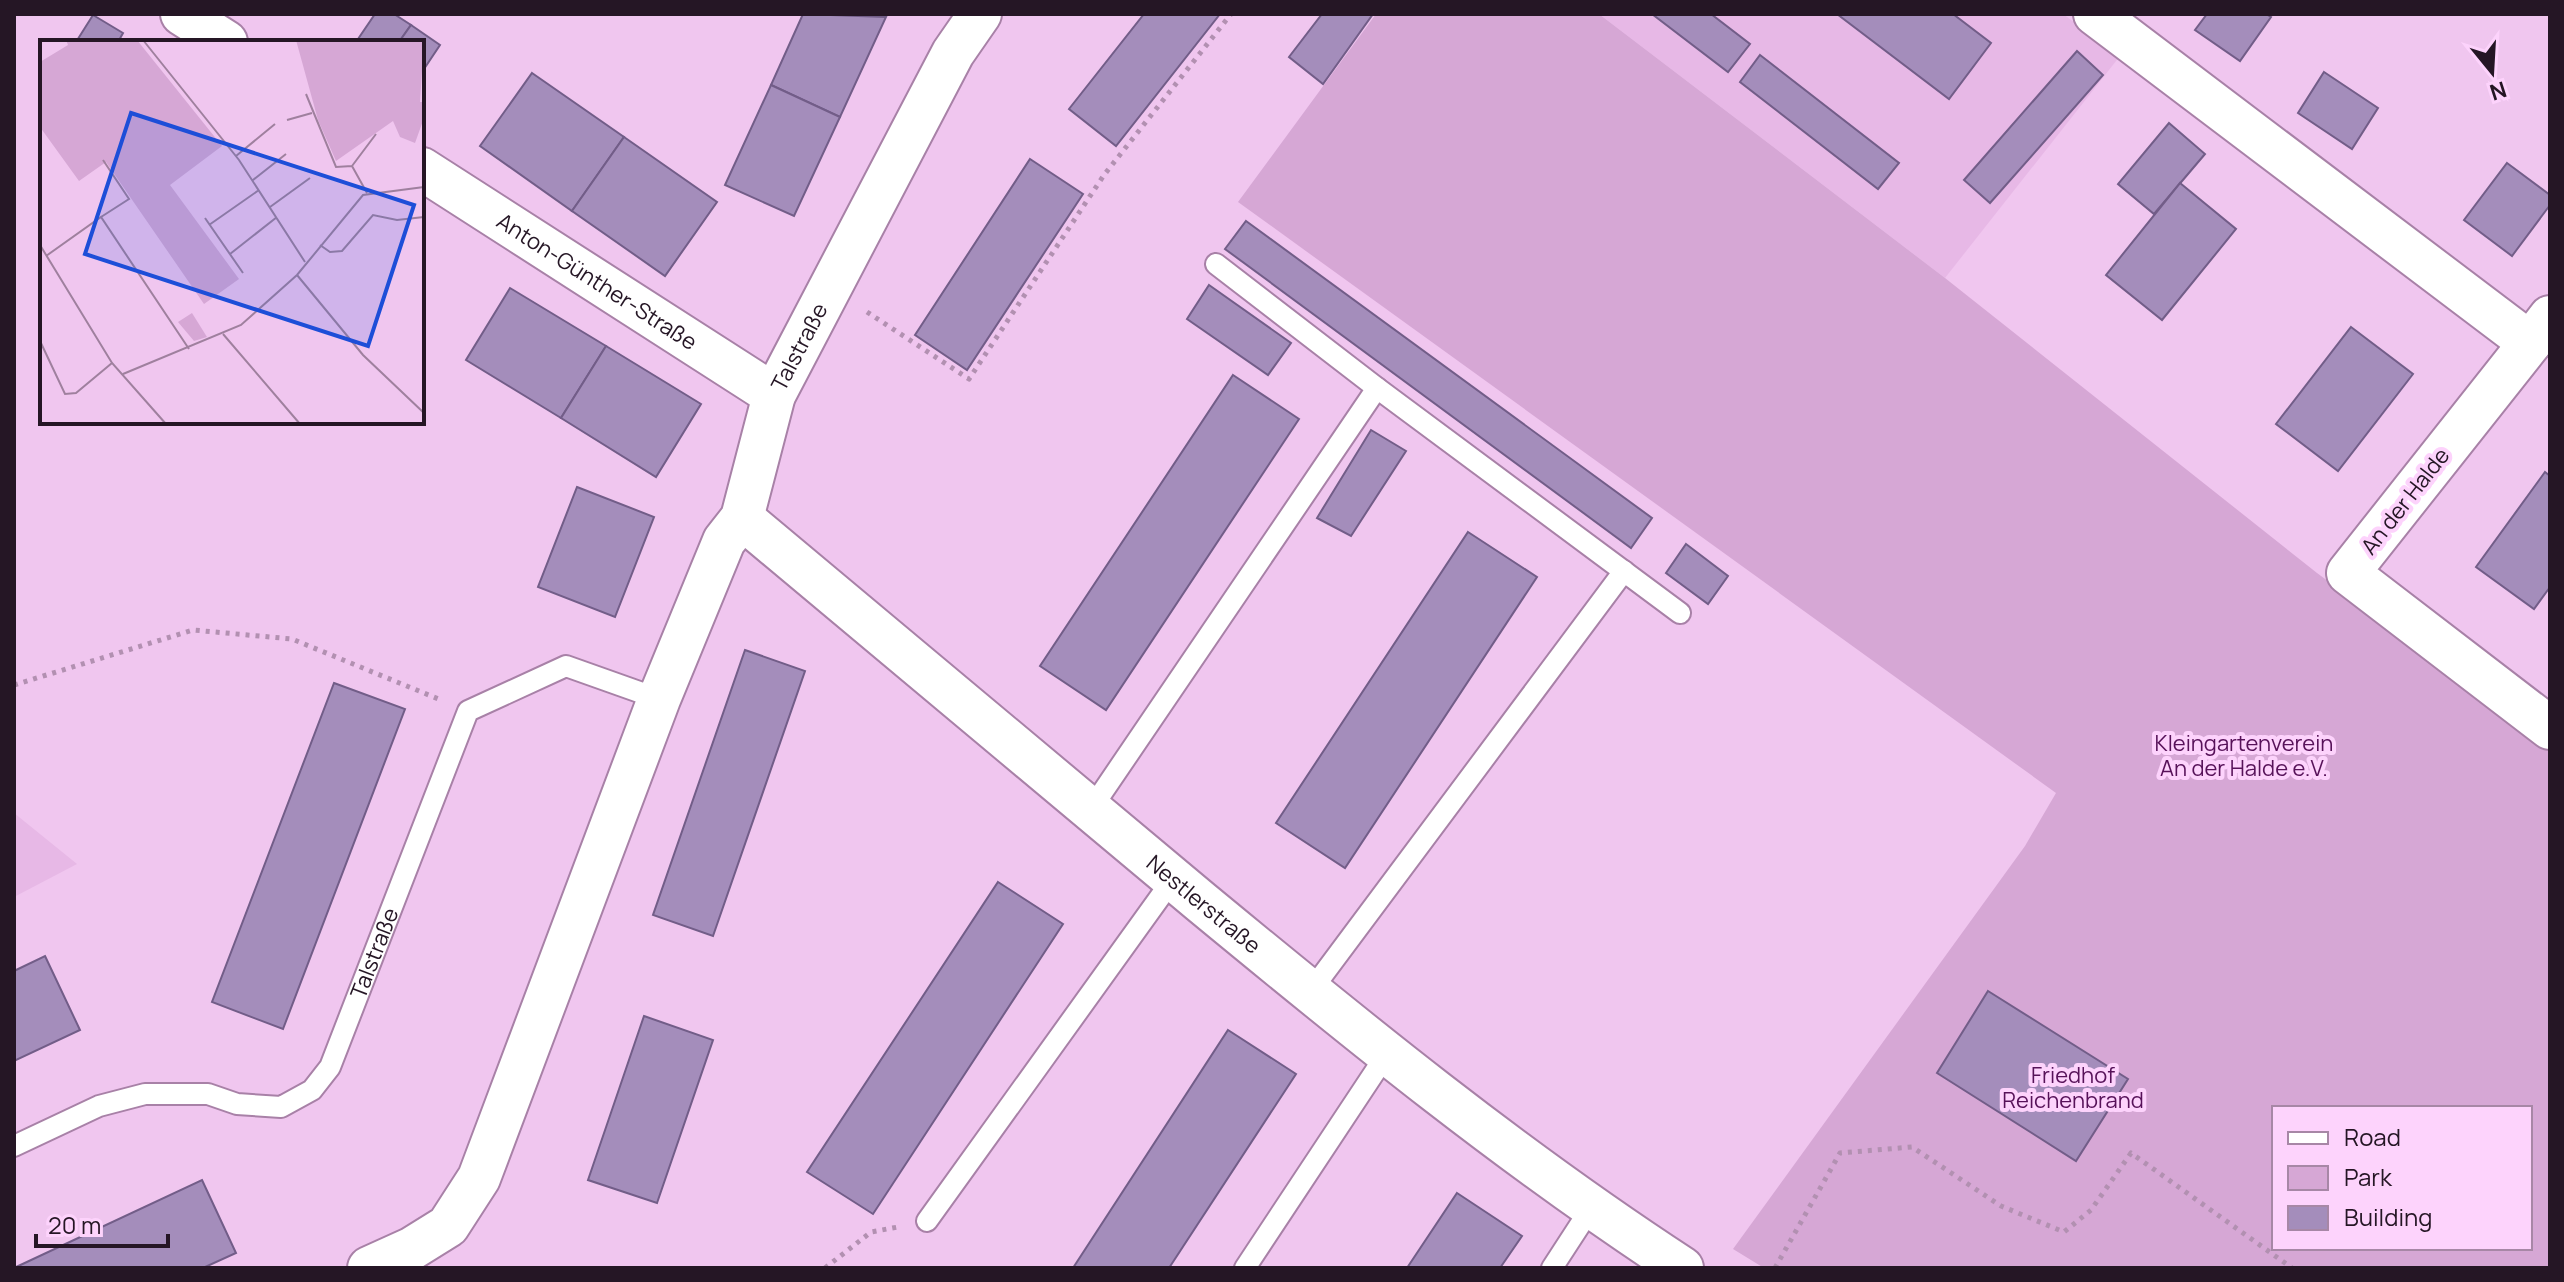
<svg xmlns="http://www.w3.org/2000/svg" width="2564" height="1282" viewBox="0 0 2564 1282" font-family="Manrope,sans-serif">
<rect width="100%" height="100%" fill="#f0c6ef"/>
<g fill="#e7b8e6">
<polygon points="1599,14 2063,14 2120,56 1945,278"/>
<polygon points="14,813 77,864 14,897"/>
</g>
<path fill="#d6a7d5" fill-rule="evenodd" d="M1376,14H1599L1945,278L2317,573L2550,746V1268H1764L1733,1249L2025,846L2056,793L1238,202ZM2274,1108H2530V1248H2274Z"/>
<g fill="#a48dbb" stroke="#725d88" stroke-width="2">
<polygon points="375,14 394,14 411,25 399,42 356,42"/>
<polygon points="803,14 886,17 840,117 771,85"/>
<polygon points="1144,14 1220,14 1116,146 1069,109"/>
<polygon points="1322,14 1373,14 1323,84 1289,57"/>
<polygon points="1652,14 1711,14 1750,44 1728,72"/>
<polygon points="1837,14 1953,14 1991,43 1949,99"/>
<polygon points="2207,14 2266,14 2271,17 2240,61 2195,30"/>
<polygon points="93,15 123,33 118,42 76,42"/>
<polygon points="411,25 440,45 422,72 422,42 399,42"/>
<polygon points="2077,51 2103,75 1990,203 1964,180"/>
<polygon points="1760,55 1899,163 1878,189 1740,82"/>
<polygon points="2324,72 2378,108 2352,149 2298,113"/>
<polygon points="532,73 624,137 572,211 480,146"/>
<polygon points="771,85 840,117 794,216 725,185"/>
<polygon points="2169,123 2205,154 2154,214 2118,184"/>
<polygon points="624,137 717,202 665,276 572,211"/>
<polygon points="1030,159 1083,194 967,370 915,335"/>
<polygon points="2507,163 2550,195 2550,205 2512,256 2464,220"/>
<polygon points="2180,183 2236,229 2162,320 2106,275"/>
<polygon points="1246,221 1652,518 1631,548 1225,249"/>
<polygon points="1209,285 1291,343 1268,375 1187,319"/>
<polygon points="510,288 606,346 561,418 466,360"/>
<polygon points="2351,327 2413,374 2338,471 2276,424"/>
<polygon points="606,346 701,404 656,477 561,418"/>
<polygon points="1233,375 1299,419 1106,710 1040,666"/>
<polygon points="1371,430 1406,451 1351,536 1317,518"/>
<polygon points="2545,472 2550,476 2550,587 2534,609 2476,567"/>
<polygon points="577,487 654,517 615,617 538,587"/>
<polygon points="1468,532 1537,577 1345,868 1276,823"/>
<polygon points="1686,544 1728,576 1708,604 1666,573"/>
<polygon points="745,650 805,671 713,936 653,915"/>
<polygon points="334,683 405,709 283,1029 212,1002"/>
<polygon points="998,882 1063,924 873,1214 807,1172"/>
<polygon points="45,956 80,1030 14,1061 14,971"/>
<polygon points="1988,991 2128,1079 2076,1161 1937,1073"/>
<polygon points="644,1016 713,1040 657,1203 588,1180"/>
<polygon points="1228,1030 1296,1074 1169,1268 1073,1268"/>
<polygon points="202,1180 236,1253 203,1268 14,1268"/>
<polygon points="1457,1193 1522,1236 1500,1268 1407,1268"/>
</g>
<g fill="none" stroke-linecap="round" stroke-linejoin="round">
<defs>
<g id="service">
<polyline points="1216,264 1377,388 1680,613"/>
<polyline points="1089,812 1377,388"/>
<polyline points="1310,992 1624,571"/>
<path id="s1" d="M14,1146L99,1106L145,1094H208L237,1104L281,1107L312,1090L330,1067L468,711L566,666L659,699"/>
<polyline points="927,1221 1173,879"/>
<polyline points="1245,1268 1388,1052"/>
<polyline points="1552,1268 1591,1208"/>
</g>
<g id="minor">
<polyline points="182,14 226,42"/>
<polyline points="2095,14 2530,343 2550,317"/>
<path id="s2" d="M422,169L774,395"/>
<polyline points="2530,343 2348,573 2550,728"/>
<path id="s3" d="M742,518C894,647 1047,775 1201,902C1356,1030 1513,1158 1682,1268"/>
<path id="s4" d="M369,1268L411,1249L448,1226L479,1178L659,699L724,541L742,518L774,395L953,53L980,14"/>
</g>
</defs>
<use href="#service" stroke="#a881a7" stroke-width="24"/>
<use href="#minor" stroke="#a881a7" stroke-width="46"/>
<g stroke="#b290b1" stroke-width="5" stroke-dasharray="4 6" stroke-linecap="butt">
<polyline points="867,312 969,379 1104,175 1231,14"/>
<polyline points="14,685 193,630 292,639 441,700"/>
<polyline points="825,1268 871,1232 898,1227"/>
<polyline points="1775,1268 1840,1153 1912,1147 2001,1206 2064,1232 2091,1210 2131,1153 2292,1268"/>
</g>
<use href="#service" stroke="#fff" stroke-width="20"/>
<use href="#minor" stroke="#fff" stroke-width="42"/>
</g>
<g text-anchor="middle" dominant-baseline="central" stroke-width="8" stroke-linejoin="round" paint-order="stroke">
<g font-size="22" fill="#251625" stroke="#fdd3fc">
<text stroke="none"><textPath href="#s2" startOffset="208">Anton-Günther-Straße</textPath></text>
<text stroke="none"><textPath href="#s4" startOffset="1040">Talstraße</textPath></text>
<text transform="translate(2405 501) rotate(-52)">An der Halde</text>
<text stroke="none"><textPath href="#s3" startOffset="602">Nestlerstraße</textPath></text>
<text stroke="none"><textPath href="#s1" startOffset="466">Talstraße</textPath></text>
</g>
<g font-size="22" fill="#571259" stroke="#fdd3fc">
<text x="2244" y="743">Kleingartenverein<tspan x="2244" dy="25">An der Halde e.V.</tspan></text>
<text x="2073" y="1075">Friedhof<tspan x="2073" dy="25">Reichenbrand</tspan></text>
</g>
</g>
<g transform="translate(40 40)">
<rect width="384" height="384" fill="#f0c6ef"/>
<path d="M26,0H97L182,106L130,145L199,239L164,264L66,122L39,141L0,87V22L28,5ZM256,0H384L380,62H384V78L375,103L360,97L353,81L296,121L278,80ZM152,273L167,297L154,301L138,282Z" fill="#d6a7d5"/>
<path fill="none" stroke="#9f809e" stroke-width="2" d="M103,0L199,120L265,222M266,54L296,127L312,126M247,80L272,73M196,116L235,84M312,126L336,94M312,126L327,153M213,140L246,114M230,167L270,138M61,177L89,159L63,120M165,178L203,233M169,185L219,150M0,205L72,323L126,384M280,205L290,212L302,211L333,175L357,180L384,177M190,214L237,177M6,216L61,177L149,309M257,235L323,315L384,373M183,294L260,384M0,301L25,354L36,353L72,323M83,334L201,285L257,235L323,155L384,147"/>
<path fill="#1d4ed8" fill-opacity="0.15" stroke="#1d4ed8" stroke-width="4" d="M91,73L374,165L328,306L45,214Z"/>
<rect width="384" height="384" fill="none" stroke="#251625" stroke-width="4"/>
</g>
<rect width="2564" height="1282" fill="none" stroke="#251625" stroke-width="32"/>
<rect x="2272" y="1106" width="260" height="144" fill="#fdd3fc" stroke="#a787a6" stroke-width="2"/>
<rect x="2288" y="1132" width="40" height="12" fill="#ffffff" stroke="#a787a6" stroke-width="2"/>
<text x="2344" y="1146" font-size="24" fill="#251625">Road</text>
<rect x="2288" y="1166" width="40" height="24" fill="#d6a7d5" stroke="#a787a6" stroke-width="2"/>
<text x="2344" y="1186" font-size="24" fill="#251625">Park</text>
<rect x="2288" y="1206" width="40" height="24" fill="#a48dbb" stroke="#a787a6" stroke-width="2"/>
<text x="2344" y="1226" font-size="24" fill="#251625">Building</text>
<g transform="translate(2492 72) rotate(162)" stroke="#fdd3fc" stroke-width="6" paint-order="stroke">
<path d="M0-6L14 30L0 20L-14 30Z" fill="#251625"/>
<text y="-12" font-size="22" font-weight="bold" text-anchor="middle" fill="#251625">N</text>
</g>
<path d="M36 1234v12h132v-12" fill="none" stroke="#251625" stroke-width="4"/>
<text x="48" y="1234" font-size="24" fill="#251625" stroke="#fdd3fc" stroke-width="6" paint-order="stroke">20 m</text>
</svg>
